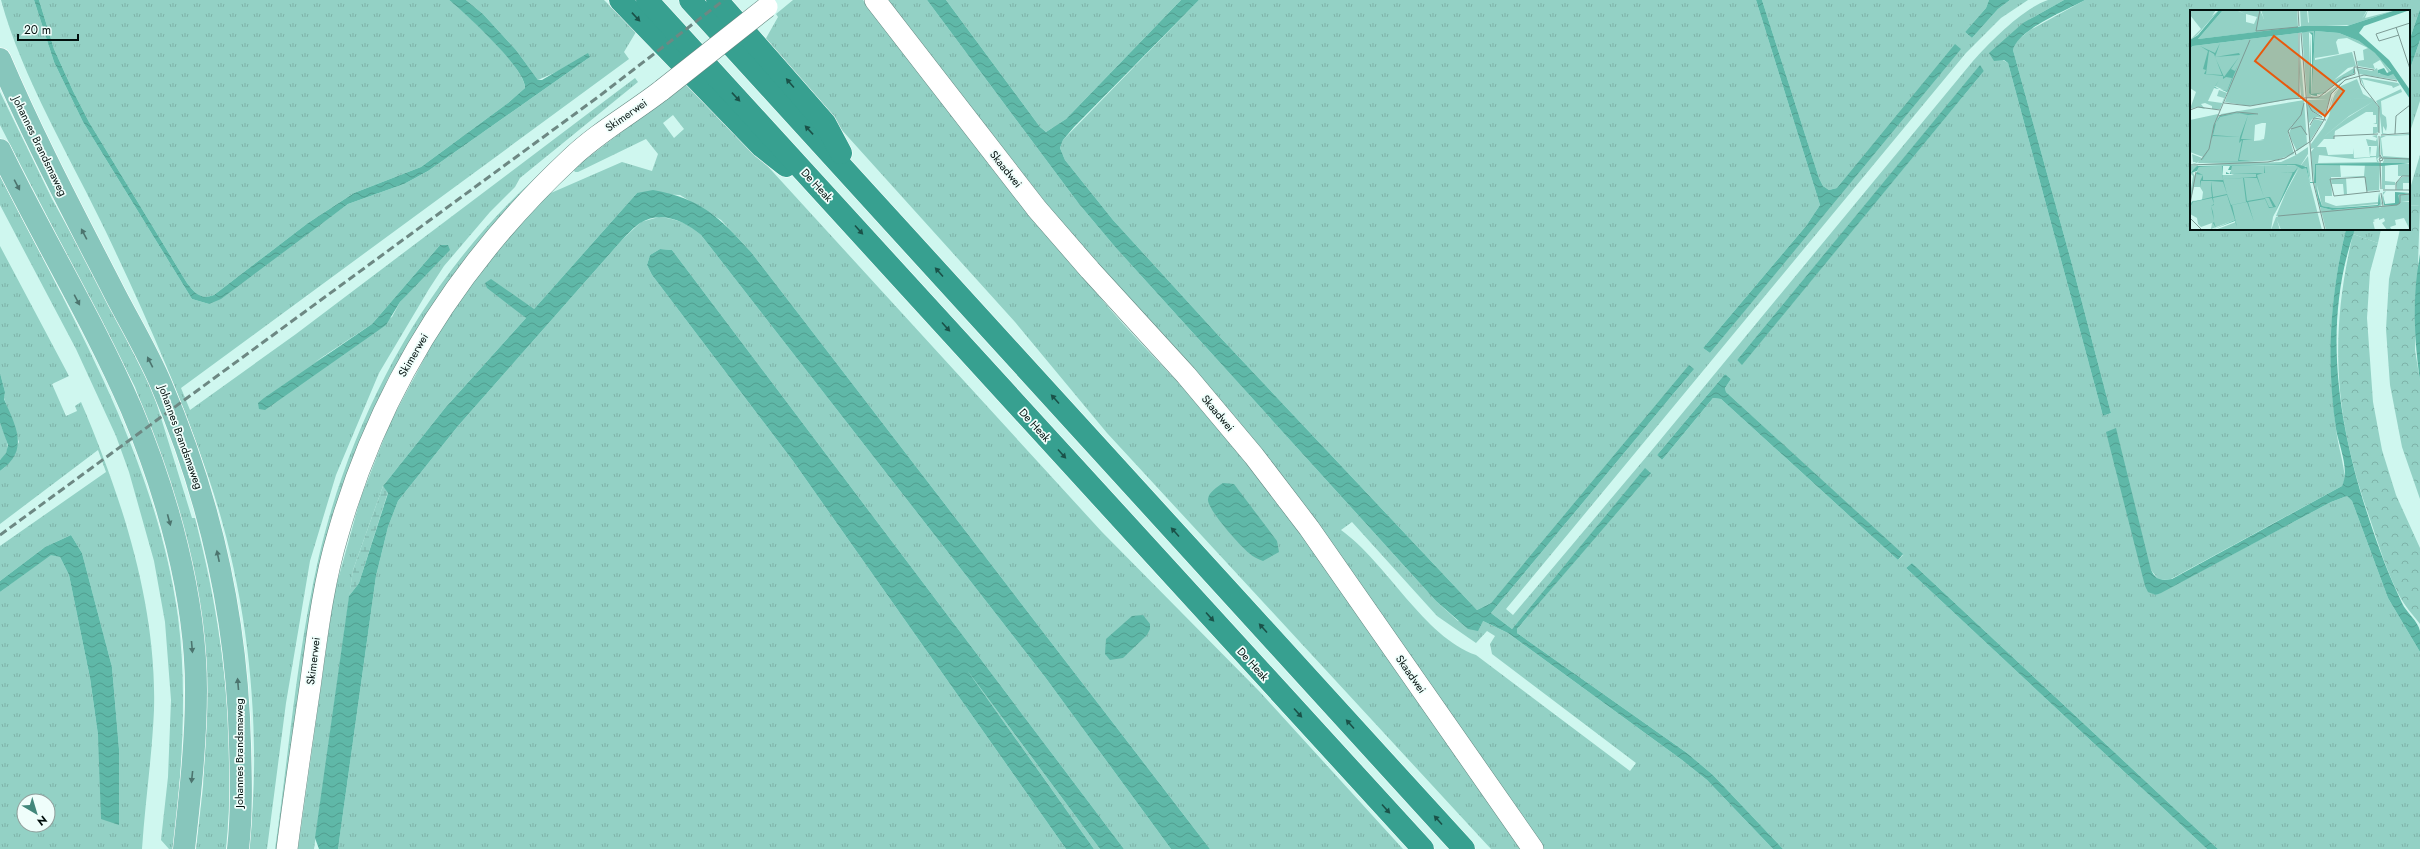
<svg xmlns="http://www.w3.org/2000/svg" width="2420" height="849" viewBox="0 0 2420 849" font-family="Jost,sans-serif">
<defs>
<pattern id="grass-tufts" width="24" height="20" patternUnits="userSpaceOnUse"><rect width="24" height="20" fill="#93d1c5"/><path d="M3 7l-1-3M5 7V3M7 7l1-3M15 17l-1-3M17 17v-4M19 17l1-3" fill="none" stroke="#7db2a8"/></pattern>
<pattern id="forest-crowns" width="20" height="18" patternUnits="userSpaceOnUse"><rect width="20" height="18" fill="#93d1c5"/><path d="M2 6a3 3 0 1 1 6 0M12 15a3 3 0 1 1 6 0" fill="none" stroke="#7db2a8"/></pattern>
<pattern id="wetland-marsh" width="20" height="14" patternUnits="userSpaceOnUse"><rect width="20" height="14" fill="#93d1c5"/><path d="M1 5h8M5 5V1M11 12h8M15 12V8" fill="none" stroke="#7db2a8"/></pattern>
<pattern id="water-waves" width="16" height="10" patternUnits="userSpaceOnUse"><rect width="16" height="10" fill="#5fb8a8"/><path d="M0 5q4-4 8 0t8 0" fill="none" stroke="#519d8f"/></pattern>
</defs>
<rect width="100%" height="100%" fill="#cff7ef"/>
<g fill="url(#grass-tufts)" fill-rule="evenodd">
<path d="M1,0H34L54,62L83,122L192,299L209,304L348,204L404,184L428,171L590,57L538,80L516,50L483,14L466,0H604L636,32L624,52L629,59L181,388L190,410L296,334L635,78L638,82L520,178L515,187L490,212L444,266L429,289L379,373L336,475L310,561L286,703L267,849H249C263,729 248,594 209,479C181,395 145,314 107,234C72,160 22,78 1,0ZM440,245H448L400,302L392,317L315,362L372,324Z"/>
<path d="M39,0H449C466,13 525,68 525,88L508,103L421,167L354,193L308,223L214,295C200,300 195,293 187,283L89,122L73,91L54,49Z"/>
<path d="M793,0H863C944,103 1024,208 1109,308C1147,352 1189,391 1226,436C1332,568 1425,710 1521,849H1491L1107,433L1015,322L840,128L765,40L778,17L776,14Z"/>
<path d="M887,0H927L1079,204L1116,248L1436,601L1458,621H1483L1508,633L1682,760L1707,780L1773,849H1542L1335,551L1254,440L1179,353L1086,254ZM1352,522L1437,616L1476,643L1487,631L1495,636L1490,644L1492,654L1636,763L1630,771L1476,655C1424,637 1387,563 1341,530Z"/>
<polygon points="946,0 1181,0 1066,119 1046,132 1040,127"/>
<path d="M1199,0H1756L1820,205L1806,226L1703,348L1710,353L1832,203L1837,188L1829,190L1823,186L1819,178L1762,0H1989L1986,8L1965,32L1972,38L1998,9L2010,0H2028L2001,18L1966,53L1506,609L1513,615L1647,456L1973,61C1991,41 2022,9 2048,0C2053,0 2059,0 2064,0L2030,19L2001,59L2008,63L2103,416L2111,413L2073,268L2013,50L2014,43L2030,30L2085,0H2420V9L2409,41V11H2191V229H2346C2330,294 2327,362 2336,429C2338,446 2344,463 2345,480L2342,486L2171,579L2159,580L2151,570L2156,595L2331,502L2347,496L2352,501L2388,598L2420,652V849H2218L1912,563L1906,568L2207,849H1783L1713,775L1687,753L1517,633V629L1650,472L1645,469L1512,629L1491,613L1694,369L1491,603L1477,610L1218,335L1113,220L1065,160L1060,148L1063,140ZM1980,66L1984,71L1742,364L1737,360ZM1725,374L1731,379L1725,388L1726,392L1903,555L1898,560L1721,399L1713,398L1662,460L1657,455Z"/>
<polygon points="2420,40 2420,101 2409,135 2409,72"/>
<path d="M686,83L762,160L1102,532L1259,691L1403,849H1210L751,252L721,220L680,195L637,193L534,309L523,315L526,318L445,408L383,486L353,570L314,849H298L334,594L360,500L390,423L447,316L470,283L544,196L622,162L652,171L658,154L646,139L578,172H575L573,169ZM673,115L684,129L674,138L663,123Z"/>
<path d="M0,92L52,199L100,286L153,392L192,518H195C223,626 237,737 226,849H196L203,787L207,712L206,657L170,483L135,387L0,125Z"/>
<polygon points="2420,155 2420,206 2409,205 2409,192"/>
<path d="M542,172L482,237L434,303L388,378L355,454L278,849H275C289,752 297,651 319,556C353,411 430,270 542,172Z"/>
<path d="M0,176C72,317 156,458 178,617C188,695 181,772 174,849H169L161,840L168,777L171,700L165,622L154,561L129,472L116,436L76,349L0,205Z"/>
<path d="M659,217C677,219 688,223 701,235L1045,677L1171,849H1124L672,250L660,249L650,255L647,265L652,275L793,461L1066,849H338L376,576L388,527L398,501L458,426L622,240L641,222Z"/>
<polygon points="2355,229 2381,229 2378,243 2353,234"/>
<path d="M0,246L69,376L52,384L66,416L77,411L75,406L81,402C122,498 157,605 154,710C152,757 145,803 142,849H0V592L51,554L60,557L69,575L90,678L98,735L119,824V749L112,667L82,553L71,535L45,547L0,581V546L106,472L98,450L0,524V471L5,467L19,442L4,398L5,392L0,373ZM24,801H48V825H24Z"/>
<path d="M0,423C5,436 14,450 0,460Z"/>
<polygon points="967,670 1100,849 1094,849"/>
</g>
<g fill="url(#forest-crowns)">
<polygon points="2409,205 2420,206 2415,350 2420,381 2420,499 2402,447 2390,385 2386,329 2389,279 2400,229 2409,229"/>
<path d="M2353,234L2378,243L2370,272L2367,318L2373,402L2382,450L2396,495L2420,548V624C2413,615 2404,605 2399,595C2387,572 2379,546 2371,522C2335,420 2328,340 2353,234Z"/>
</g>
<polygon fill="url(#wetland-marsh)" points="383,486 388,492 359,583 349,596 353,570"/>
<g fill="url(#water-waves)">
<path d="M34,0H39L54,49L73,91L89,122L187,283C195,293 200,300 214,295L308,223L354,193L421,167L508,103L525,88C526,69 465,13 449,0H466L483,14L516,50L538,80H542L588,53L590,57L428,171L404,184L348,204L221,299L209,304L192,299L83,122L54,62Z"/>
<polygon points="927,0 946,0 1040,127 1046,132 1066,119 1181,0 1199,0 1074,127 1063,140 1060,148 1065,160 1113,220 1218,335 1477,610 1491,603 1689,365 1694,369 1491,613 1512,629 1645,468 1651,473 1517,629 1517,633 1687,753 1713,775 1783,849 1773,849 1707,780 1682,760 1508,633 1483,621 1478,631 1468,629 1436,601 1116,248 1079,204"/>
<polygon points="1756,0 1762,0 1819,178 1823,186 1829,190 1837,188 1955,44 1961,49 1710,353 1703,348 1806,226 1820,205"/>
<polygon points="1989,0 2010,0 1998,9 1972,38 1965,32 1986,8"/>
<path d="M2064,0H2085C2067,10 2017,30 2013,50L2073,268L2111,413L2103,416L2008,63L2004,60L1994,61L1989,53L2023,23Z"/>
<polygon points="2420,9 2420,40 2409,72 2409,41"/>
<polygon points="1980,65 1984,71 1742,365 1737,360"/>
<path d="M653,190C702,199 719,217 751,252L1210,849H1171L1045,677L701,235C685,221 661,210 640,223C634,227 627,235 622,240L458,426L398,501L388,527L376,576L338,849H319L315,838L349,596L359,583L388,493L383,486L445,408L526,318L487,288L485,283L491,279L534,309L637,193Z"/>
<path d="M2346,229H2355C2316,340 2345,458 2385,564C2390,577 2396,590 2402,603C2406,612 2418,621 2420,631C2420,637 2420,645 2420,652L2388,598L2352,501L2347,496L2331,502L2161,593L2156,595L2148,592L2145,586L2106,432L2116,428L2151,570C2156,580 2161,581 2172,579L2342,486C2350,470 2339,446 2336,429C2326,362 2330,295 2346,229Z"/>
<polygon points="440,245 448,245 450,250 400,302 386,325 265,410 259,409 258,403 264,398 372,324"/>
<polygon points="660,249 672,250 1124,849 1100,849 967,670 1094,849 1066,849 793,461 652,275 647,265 650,255"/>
<path d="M2420,254V381C2414,339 2412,297 2420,254Z"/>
<path d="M0,373L5,392L4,399C16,427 30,450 0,471V460L6,453L8,445L0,423Z"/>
<polygon points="1725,374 1731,379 1725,388 1726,392 1903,554 1898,560 1721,399 1713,398 1662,460 1657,455"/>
<path d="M1223,483L1234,484L1277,541L1279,552L1263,561C1258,559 1253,557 1249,553C1241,547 1206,508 1208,499C1209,492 1217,487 1223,483Z"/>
<polygon points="71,535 82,553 112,667 119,749 119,825 101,819 98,735 90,678 69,575 60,557 51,555 0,592 0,581 45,547"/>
<polygon points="1912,563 2218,849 2207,849 1906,568"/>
<polygon points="1143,615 1150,624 1150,629 1147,635 1123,658 1110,660 1105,654 1106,639 1132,616"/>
</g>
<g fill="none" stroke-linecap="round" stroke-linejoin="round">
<defs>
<g id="minor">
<polyline points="875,0 1037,209 1090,270 1186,375 1254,456 1309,528 1533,849"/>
<path d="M287,849C294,795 302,741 310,687C317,636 323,584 338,534C380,387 458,264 570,159C598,132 631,114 662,90"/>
</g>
<g id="major">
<path d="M0,59C34,139 75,216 115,294C130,323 148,353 161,384C211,500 237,617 240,744C241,778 242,814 238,849"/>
<path d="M0,150C42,237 93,320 131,408C167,493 196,597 196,690C196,743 190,796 184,849"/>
</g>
<g id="highway">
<polyline points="620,0 762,147 786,166"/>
<polyline points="647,0 1423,849"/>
<polyline points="690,0 1464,849"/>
<polyline points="717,0 825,123 841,153"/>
</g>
</defs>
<use href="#minor" stroke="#648881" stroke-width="22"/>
<use href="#major" stroke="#fff" stroke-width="23"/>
<use href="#highway" stroke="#fff" stroke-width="23"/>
<use href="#minor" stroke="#fff" stroke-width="21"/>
<use href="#major" stroke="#87c6bc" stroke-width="22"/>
<use href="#highway" stroke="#37a090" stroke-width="22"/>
<polyline stroke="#6d8883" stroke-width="3" stroke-dasharray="8 4" stroke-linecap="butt" points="0,535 598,97 724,0"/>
<defs>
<polyline id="minor-bridge" points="662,90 767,7"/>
</defs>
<use href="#minor-bridge" stroke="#648881" stroke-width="22" stroke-linecap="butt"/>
<use href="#minor-bridge" stroke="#fff" stroke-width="21"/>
</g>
<defs><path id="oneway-solid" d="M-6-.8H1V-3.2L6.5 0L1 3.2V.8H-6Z"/></defs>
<g fill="#1a5148">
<use href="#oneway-solid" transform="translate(636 17) rotate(47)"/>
<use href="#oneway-solid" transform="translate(790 83) rotate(-131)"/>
<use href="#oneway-solid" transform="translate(736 97) rotate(47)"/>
<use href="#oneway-solid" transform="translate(809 130) rotate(-133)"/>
<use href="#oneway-solid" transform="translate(859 230) rotate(48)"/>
<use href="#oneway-solid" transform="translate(939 272) rotate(-132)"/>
<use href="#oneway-solid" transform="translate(946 327) rotate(48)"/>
<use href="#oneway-solid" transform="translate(1055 399) rotate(-132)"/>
<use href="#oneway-solid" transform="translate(1062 454) rotate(48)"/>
<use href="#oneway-solid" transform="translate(1175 532) rotate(-132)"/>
<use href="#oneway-solid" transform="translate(1210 617) rotate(48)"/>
<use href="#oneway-solid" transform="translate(1263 628) rotate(-132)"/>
<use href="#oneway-solid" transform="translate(1298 713) rotate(48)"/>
<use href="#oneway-solid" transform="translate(1350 724) rotate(-132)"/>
<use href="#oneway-solid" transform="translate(1386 809) rotate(48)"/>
<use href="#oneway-solid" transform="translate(1438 820) rotate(-132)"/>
</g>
<g fill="#4c746e">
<use href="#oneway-solid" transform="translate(17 185) rotate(62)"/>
<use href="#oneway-solid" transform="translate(84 234) rotate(-118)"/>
<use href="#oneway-solid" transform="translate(77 300) rotate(62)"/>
<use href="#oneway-solid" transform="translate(150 362) rotate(-117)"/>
<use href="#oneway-solid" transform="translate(169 520) rotate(75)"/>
<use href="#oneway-solid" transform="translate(218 556) rotate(-102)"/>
<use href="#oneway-solid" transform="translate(192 647) rotate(85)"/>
<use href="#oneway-solid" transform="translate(238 684) rotate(-95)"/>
<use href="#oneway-solid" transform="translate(192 777) rotate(96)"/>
</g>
<g text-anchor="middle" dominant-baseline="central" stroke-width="3.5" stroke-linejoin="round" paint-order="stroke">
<g font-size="11" fill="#03100e" stroke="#effefb">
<text transform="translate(626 115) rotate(-35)">Skimerwei</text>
<text transform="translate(40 146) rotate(64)">Johannes Brandsmaweg</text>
<text transform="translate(1006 169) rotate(51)">Skaadwei</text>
<text transform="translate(817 185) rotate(47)">De Heak</text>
<text transform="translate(413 355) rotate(-60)">Skimerwei</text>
<text transform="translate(1218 413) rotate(50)">Skaadwei</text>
<text transform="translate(1035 425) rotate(48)">De Heak</text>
<text transform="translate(181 437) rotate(70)">Johannes Brandsmaweg</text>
<text transform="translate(313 661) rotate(-83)">Skimerwei</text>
<text transform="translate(1253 664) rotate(48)">De Heak</text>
<text transform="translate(1411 674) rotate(55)">Skaadwei</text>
<text transform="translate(239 753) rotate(-90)">Johannes Brandsmaweg</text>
</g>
</g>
<g transform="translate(2190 10)">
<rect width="220" height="220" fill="#cff7ef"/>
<path d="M0,0H26L22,6L29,0L7,25L0,30L11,19L0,5ZM33,0H46L55,4L47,0H70L74,9L71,0H107L108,17L8,29ZM56,4L67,7L64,14L56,12ZM110,0H117L118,12L119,13L118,0H177L172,9L178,0L175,8L206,0L160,15L111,17ZM124,21L122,64L123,24L119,22V81L121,86L135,83L147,72L135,82L121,85L120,83V24L122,83L125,21L149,23L169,31L187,44L201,62L199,63L190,50L183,43L190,50L183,54L185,59L168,56L167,51L174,50L173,40L178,38L157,28L148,29L146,32L149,44L125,48V50L162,42L166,56L158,58L144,70L164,58L165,63L148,72L133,84L117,88L112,22ZM108,23L109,88L59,96L35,92L38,82L25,76L18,91L32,93L34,88L27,86L29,80L37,83L30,99H22V96L15,93L11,94L15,99L7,97L0,99L6,82L0,78V38L3,36ZM110,41L114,87H111L109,62ZM166,58L182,61L187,58L189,64H203L207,70L169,64ZM159,67L142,82L134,106L121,101L133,108L127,107L122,109L119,113V119L124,109L133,111L120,131L117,93L118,95L117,90H138L118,89L134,85ZM170,68H177L208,73L210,75L220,90L210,75L203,78L202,76L172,69L176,81ZM167,69L173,84L180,88L142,90L181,88L184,91L159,106L131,129L157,108L184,91L189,98V122L183,124V117H187V114H183L186,113V105H183V102H176L145,121L144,129H134L127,137H136L138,145L163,144V138L164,148L180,147L179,137H181L180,146H186L187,136H178L176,129L186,131L187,128L182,126L187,125L190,146L187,149L190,154H125L123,172L121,142L124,138L121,139V134L133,118L139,106L142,92L144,86L150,77L143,86L138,104L141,90L145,82L151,76ZM129,145L163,149L186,147L187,152L128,153ZM211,79L212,82L191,91L192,104L196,107L197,116L196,121L193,116V123H198L192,124L189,97L186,91ZM114,90L117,134L107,141L101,129L105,142L99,123L103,113L98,123L104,144L86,150L59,152H83L105,144L88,151L65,153L91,152L106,145L118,137V144L100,172L83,207L81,220H25L46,212L45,210L21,219L22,213L11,217L8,214L7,208L0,204V195L2,191L12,190L13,182L10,177H4L2,185H0L3,166L0,163L5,161L3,163L5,166L9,157L32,156V165H44L41,164V156H109L8,155L6,160L0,161V156L7,155L6,157L8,154H12L47,153H8L9,151L7,153L0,155L7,152H3L2,144L12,148L13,147L0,142V110L28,104V108L31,104ZM72,113H76L75,123L74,129L70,130H74L64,131L65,115ZM220,124V125L199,126H196L191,128L193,146L220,148V153L192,154L194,150L191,144L190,127L191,126ZM118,146L121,172L116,156L110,157L116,158L132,220H91L87,210L90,220H81L86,207L89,206H86L96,182L109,158ZM175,154L190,156L189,180L177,181L175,167H141L142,186H135V192L146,196L188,192L189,182L192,194L189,198L194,196L192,188L193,182L196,181L193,185L194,195H207L208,185L220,183V191L211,192H220V220L214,208L205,210L206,215L200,217L202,220H197L192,213L195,211L194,208L189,210V208L183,210L185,211L183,212L185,220H136L124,173L125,155H150L151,167L174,166ZM127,175L132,196L145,198L188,194L187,196L142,200L130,197ZM196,154H220V166H208V155H195V171L205,172V175H195V179L204,180L205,176L204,180L192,179V156ZM220,166V173H213V180H207L206,173L212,167ZM156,168L157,184L154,185L153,174H141V169Z" fill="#93d1c5" fill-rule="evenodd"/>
<path d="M29,0H33L8,29L114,16H157L206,0H220L174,16L169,23L199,50L220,80V89L203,64L198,66L188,63V60L194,58L197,63L201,61L185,43L169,31L149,23L125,21L122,83V25L119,22L123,23V34L124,21L3,36L0,38V30L8,25ZM120,26L121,84L136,82L150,69L158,65L163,63V58L164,63L153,67L135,83L127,84V86L121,85L119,83ZM30,33L25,47L49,43L50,45L25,47L34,67L49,47L41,59L45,61L48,55L37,82L30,79L37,81L42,68L36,67L33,69L29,70L25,77L29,79L24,78L29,70L33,69V66L14,64L16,60L13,59L18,41L10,36L25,43ZM19,41L24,44L32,65L16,64ZM47,103L67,104L58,105L51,129H63L53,130L49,150L60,151L11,152L14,147L19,140L11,152L48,151L52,130L49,133L22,132L49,133L50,127L23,126L22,128L24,115L26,113L23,125L50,127L58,105L48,103L30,107L26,113L29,107L30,106ZM186,153H220L192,156L131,155V167V155H126V173H120L116,158L112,159L105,155H74L75,163L104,162L108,157L84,205L103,162L74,163V155L42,156L41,160H38L40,156H33V169L66,167V164H36V162L40,164L41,160V164L73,163L67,165L70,175L74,187H80L86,197L79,198L75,189L58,192L64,212L57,192L42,195L47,217L45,211L21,220L26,218L23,213L24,212L26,218L45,210L37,185L23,188L24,194V195L21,196L23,202L24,211L21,196L24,194L22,188L3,192L0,197L2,192L22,187L21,178L10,181L21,178V171H11L10,177V171L13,165L6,164L7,162L13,165V170H33L32,156L9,157L7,161L0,163L7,156L106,154L117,157L120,172H124L125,154ZM53,168L56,192L41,195L37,184L23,187L21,171L33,172L37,184L33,169ZM54,168H67L74,187L79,188L83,197H79L75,188L57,191ZM125,175L132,196L145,198L188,195L189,184L190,194L188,196L142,200L130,197ZM205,182L220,183L208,185L210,193L207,195H194L193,185L195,194L205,193Z" fill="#5fb8a8" fill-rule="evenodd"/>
<path fill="none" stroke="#7d9b95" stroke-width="1" d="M70,0L66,21L108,17M108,0L109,16M206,17L220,59M109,23V87M111,23L123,171L135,220M209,25L189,31L186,24L220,13M164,41L171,74L189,97V123M166,57L184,60M34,93L60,96L99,89L129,87L153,68L165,64L164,57H166M118,94L122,101L132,107M0,100L8,97L30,100M28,106L47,102L68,104M134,110L141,84L155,70L174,65L207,71M120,115L124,108L136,110M101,119L111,116L117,125M205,124L206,106L220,95M191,125L220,123M189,126L190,148M144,129V126L188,124M106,145L98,121L111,105L114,93M190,145L193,150L190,151L189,149L191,148M192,148L220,149M11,150L19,139L24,115L60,30M190,151L191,179M0,155L78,152L95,148L121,131L134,110M193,180H220M206,180V173L212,166H220M177,182L175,167L140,169L144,186L190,181M191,183L193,196M0,194L6,162M88,206L207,195L210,193V185L220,184M0,208L12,220"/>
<path fill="#e8590c" fill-opacity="0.15" stroke="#e8590c" stroke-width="2" d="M84,26L154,81L135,106L65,51Z"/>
<rect width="220" height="220" fill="none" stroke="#03100e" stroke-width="2"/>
</g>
<g transform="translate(36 813) rotate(142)"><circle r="19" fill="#effefb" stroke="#919f9c"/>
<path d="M0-3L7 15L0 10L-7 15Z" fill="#42877b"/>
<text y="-6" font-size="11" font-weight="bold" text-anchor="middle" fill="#03100e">N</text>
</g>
<path d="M18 34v6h60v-6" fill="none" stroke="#03100e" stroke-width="2"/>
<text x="24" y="34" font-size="12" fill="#03100e" stroke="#effefb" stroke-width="3" paint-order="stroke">20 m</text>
</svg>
